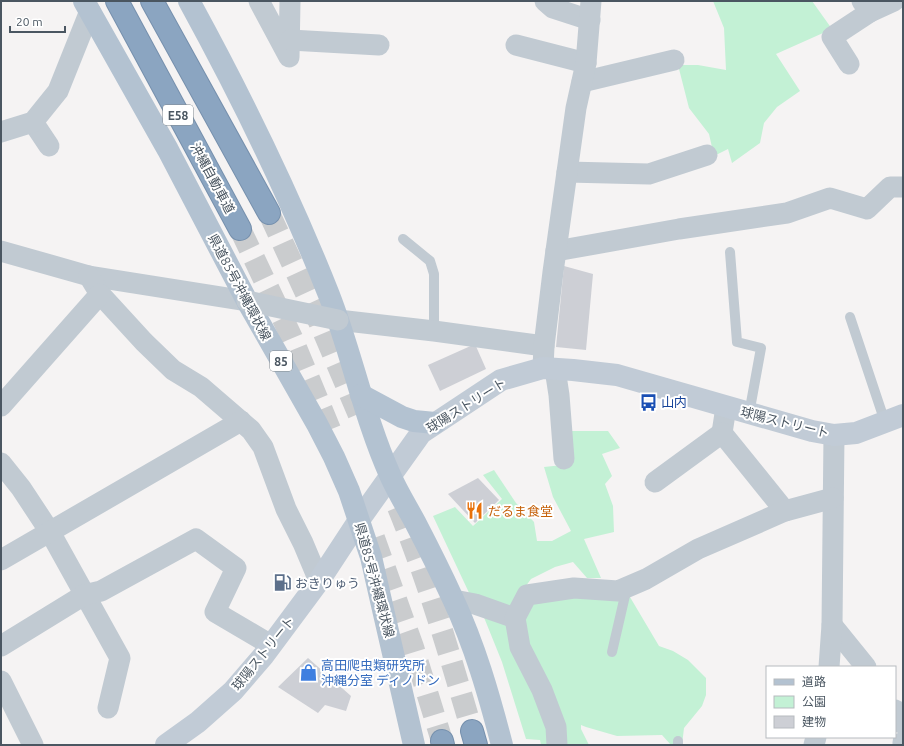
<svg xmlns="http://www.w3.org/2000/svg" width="904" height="746" viewBox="0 0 904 746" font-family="Ubuntu,'Noto Sans JP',sans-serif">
<rect width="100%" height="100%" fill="#f5f3f3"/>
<g fill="#c3f1d5">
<polygon points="713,1 812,1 832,29 776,54 800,91 777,107 764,123 760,143 732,163 728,149 714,156 709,134 689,108 678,65 698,65 726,70 724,28"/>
<polygon points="568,431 608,431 620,448 602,454 612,476 605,484 613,506 614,532 584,539 601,578 587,578 573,562 555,567 531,579 523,590 513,612 471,597 433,516 455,507 473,526 502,499 483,475 494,470 516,503 534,522 537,541 552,541 571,531 553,497 544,467 563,465"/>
<polygon points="627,592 659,646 673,651 688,660 706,678 706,695 702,706 684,728 682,745 671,745 662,735 617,736 586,727 581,725 581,729 589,745 541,745 540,740 526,739 502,662 481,610 520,616 527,602"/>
</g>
<g fill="#cdcfd5">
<polygon points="564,266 593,274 586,350 556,347"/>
<polygon points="475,344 486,369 440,391 428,365"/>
<polygon points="478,478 499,500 475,523 448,494"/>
<polygon points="308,658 351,696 346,711 325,705 318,713 278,687"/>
</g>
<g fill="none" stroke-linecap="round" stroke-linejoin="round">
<g stroke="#caccce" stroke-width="22" stroke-dasharray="22 11" stroke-linecap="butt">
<polyline points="269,213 321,326 359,415"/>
<polyline points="240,229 292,338 334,439"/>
<path d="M398,507C428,580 450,656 472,731"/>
<polyline points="374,538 413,647 442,741"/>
</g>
<defs>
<g id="highway">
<polyline points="117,1 240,229"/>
<polyline points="152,1 269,213"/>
<polyline points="472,731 476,745"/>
<polyline points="442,741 443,745"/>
</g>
</defs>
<use href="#highway" stroke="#7690ad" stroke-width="24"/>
<g stroke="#c1cad2" stroke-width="10">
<polyline points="403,239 430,261 434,274 434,331"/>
<polyline points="730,252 737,342 761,348 749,414"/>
<polyline points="850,317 885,422"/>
<polyline points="612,652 627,587"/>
<polyline points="678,741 678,745"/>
</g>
<g stroke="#c1cad2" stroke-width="21">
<polyline points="259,1 289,57 290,1"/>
<polyline points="545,1 553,8 590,20"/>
<polyline points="862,1 870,12 894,1"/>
<polyline points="290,40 379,45"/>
<polyline points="516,45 586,63"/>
<polyline points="849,64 832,37 870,12"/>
<polyline points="582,82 674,60"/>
<polyline points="33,122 49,146"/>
<polyline points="1,132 33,122 58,91 90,11"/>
<polyline points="567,172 649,174 707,155"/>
<polyline points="1,251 89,276 247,301"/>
<polyline points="556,251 679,229 787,213 830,198 867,209 890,187 903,187"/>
<polyline points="89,276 100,294 144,342 173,370 201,387 251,430 263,447 286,509 303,543 319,581"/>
<polyline points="338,320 434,331 544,346"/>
<polyline points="543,368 544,346 553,272 576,108 586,63 591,1"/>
<polyline points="555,369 559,395 564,459"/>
<polyline points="1,406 100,294"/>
<polyline points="726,407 722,433 785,511"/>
<polyline points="1,463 21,488 50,532 120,658 108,708"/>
<polyline points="655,482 722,433"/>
<polyline points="1,560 241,421"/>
<polyline points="454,600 475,604 515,618"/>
<polyline points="832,625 866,667"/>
<polyline points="1,646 84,595 101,591 196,539 236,568 215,612 271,645"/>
<polyline points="829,667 832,625 834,435"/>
<polyline points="1,681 33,745"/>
<polyline points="895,710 903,724"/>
<polyline points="557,745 556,727 542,690 520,647 515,618 527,595 574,588 618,591 646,579 698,549 785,511 833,498"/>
<polyline points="814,745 816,737"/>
<polyline points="903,745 903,742"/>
</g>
<polyline stroke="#c1cbd6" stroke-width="22" points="166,745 198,722 233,691 264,655 319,581 359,520 421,433 501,380 543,368 573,370 617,375 812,431 834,435 856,433 903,415"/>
<g stroke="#b3c2d1" stroke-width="22">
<polyline points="84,1 168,150 247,301 317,424 334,457 349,491 371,557 414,745"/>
<path d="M189,1C241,96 289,194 329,295C352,354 364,417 390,475C397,491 407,507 415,522C428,547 441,573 453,599C475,646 489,695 502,745"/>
<polyline points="361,395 402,417 414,421 435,423"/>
</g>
<use href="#highway" stroke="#8ba5c1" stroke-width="22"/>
<polyline stroke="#c1cad2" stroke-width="21" points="247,301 338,320"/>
</g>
<defs>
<symbol id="bus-bare" viewBox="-9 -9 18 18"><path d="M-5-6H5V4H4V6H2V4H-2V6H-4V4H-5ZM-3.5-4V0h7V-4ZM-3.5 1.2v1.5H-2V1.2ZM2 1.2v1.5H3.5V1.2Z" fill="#1a4fb4" stroke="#fff" stroke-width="2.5" paint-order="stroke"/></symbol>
<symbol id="restaurant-bare" viewBox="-9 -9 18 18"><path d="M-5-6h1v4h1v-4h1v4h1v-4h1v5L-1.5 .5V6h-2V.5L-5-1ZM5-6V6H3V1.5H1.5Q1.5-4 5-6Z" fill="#e8710a" stroke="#fff" stroke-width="2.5" paint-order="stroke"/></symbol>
<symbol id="fuel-bare" viewBox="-9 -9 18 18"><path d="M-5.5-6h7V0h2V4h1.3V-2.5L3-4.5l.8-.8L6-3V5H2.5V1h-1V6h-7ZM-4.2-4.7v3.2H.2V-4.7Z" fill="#5c6f8a" stroke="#fff" stroke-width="2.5" paint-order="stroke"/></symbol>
<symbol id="shop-bare" viewBox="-9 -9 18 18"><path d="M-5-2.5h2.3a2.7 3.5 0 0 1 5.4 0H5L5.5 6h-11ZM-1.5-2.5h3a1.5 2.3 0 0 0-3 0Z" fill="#3f7fe0" stroke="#fff" stroke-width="2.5" paint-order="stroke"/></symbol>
</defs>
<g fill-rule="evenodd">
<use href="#bus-bare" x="636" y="390" width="25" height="25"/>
<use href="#restaurant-bare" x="462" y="498" width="25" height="25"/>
<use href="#fuel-bare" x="270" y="570" width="25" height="25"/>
<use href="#shop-bare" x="296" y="660" width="25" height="25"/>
</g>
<g text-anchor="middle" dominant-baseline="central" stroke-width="4" stroke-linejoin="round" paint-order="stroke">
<g fill="#fff" stroke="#808990" stroke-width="1">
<rect x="163" y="105" width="30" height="20" rx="3"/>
<rect x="270" y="351" width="22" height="20" rx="3"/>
</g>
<g font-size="12" font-weight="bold" fill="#4a5661">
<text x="178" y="115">E58</text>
<text x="281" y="361">85</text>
</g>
<g font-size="13" fill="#4a5661" stroke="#fff">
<text transform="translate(213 178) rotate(62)">沖縄自動車道</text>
<text transform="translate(240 287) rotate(62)">県道85号沖縄環状線</text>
<text transform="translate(466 405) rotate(-32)">球陽ストリート</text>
<text transform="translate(785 422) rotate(14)">球陽ストリート</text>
<text transform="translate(375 580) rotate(75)">県道85号沖縄環状線</text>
<text transform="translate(263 653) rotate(-51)">球陽ストリート</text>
</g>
<g font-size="13" fill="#164399" stroke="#fff" text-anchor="start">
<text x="661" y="402">山内</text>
</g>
<g font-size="13" fill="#c56008" stroke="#fff" text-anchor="start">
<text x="488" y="511">だるま食堂</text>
</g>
<g font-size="13" fill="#4e5e75" stroke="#fff" text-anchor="start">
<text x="295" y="583">おきりゅう</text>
</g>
<g font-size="13" fill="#366cbe" stroke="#fff" text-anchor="start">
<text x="321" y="665">高田爬虫類研究所<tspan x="321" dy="15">沖縄分室 ディノドン</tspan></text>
</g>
</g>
<rect width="904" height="746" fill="none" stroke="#4a5661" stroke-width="4"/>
<rect x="766" y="666" width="130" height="72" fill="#ffffff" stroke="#b7bbc0"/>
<rect x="774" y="679" width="20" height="6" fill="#b3c2d1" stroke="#b7bbc0"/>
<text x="802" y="686" font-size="12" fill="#4a5661">道路</text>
<rect x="774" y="696" width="20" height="12" fill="#c3f1d5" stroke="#b7bbc0"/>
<text x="802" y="706" font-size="12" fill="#4a5661">公園</text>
<rect x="774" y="716" width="20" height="12" fill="#cdcfd5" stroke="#b7bbc0"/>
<text x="802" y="726" font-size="12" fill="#4a5661">建物</text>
<path d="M10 26v6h55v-6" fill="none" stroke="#4a5661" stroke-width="2"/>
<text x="16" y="26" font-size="12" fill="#4a5661" stroke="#ffffff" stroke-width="3" paint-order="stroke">20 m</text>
</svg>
